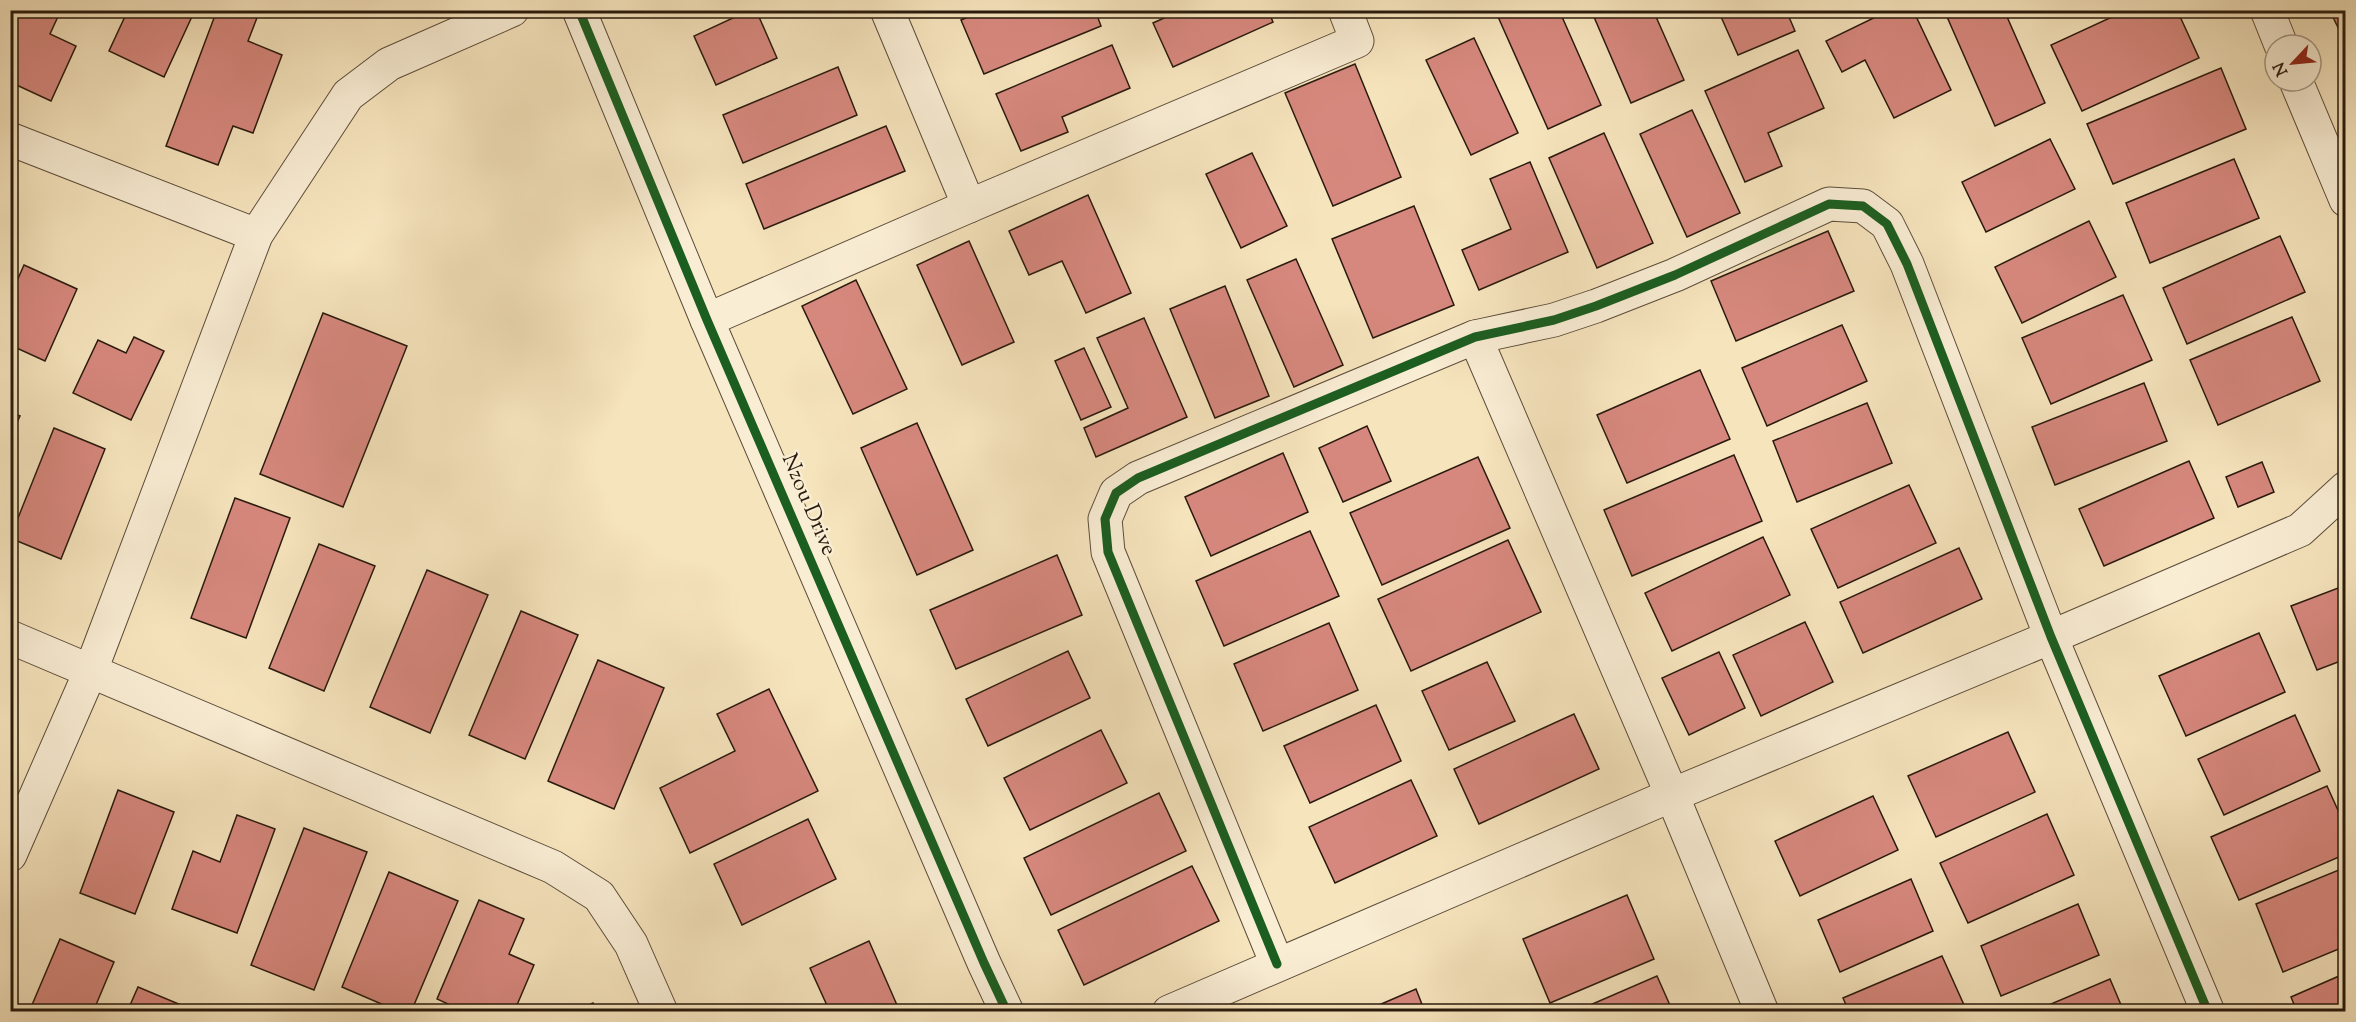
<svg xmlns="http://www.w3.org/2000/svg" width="2356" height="1022" viewBox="0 0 2356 1022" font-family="'Sorts Mill Goudy',serif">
<rect width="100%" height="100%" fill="#f6e4bd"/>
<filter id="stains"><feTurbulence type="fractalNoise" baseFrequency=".00333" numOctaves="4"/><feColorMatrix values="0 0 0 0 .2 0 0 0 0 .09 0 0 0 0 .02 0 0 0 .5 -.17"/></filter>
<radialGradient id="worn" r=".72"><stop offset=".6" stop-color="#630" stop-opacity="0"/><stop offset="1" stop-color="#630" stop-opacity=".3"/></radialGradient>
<g fill="#d7887e" stroke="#291a0d" stroke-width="1.5">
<polygon points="10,10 61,10 50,34 76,46 51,101 10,82"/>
<polygon points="128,10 195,10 164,77 109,51"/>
<polygon points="217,10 260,10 248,41 282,55 253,133 233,126 218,165 166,146"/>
<polygon points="750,10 756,10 777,58 716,85 694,36"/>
<polygon points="984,10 1095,10 1101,26 984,74 961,20"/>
<polygon points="1182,10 1268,10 1273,22 1173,67 1153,23"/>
<polygon points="1495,10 1559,10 1601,105 1548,129"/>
<polygon points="1591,10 1653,10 1684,80 1631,103"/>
<polygon points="1718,10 1786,10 1795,31 1738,55"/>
<polygon points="1890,10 1913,10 1951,90 1894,118 1865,60 1842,72 1826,41"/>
<polygon points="1944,10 2004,10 2045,103 1995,126"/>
<polygon points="2127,10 2177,10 2199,58 2082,111 2051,45"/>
<polygon points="2337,10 2346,10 2346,44 2331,13"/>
<polygon points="1474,38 1518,133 1471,155 1426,60"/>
<polygon points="1112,45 1130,88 1062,117 1068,132 1021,151 996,94"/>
<polygon points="1798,50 1824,108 1768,133 1782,166 1745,182 1705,91"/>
<polygon points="1355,64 1401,177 1333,206 1285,93"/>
<polygon points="838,67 857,115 743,163 723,115"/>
<polygon points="2221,68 2246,129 2113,184 2087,124"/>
<polygon points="1692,110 1740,213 1687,237 1640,134"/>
<polygon points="886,126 905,171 764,229 746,184"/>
<polygon points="1604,133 1653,243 1597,268 1549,158"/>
<polygon points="2050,139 2075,189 1986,232 1962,182"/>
<polygon points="1252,153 1287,226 1241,248 1206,174"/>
<polygon points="2234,159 2259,218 2150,263 2126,203"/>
<polygon points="1530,162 1568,252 1479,290 1462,250 1511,229 1490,179"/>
<polygon points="1088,195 1131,293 1086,313 1062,261 1029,275 1009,231"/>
<polygon points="1414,206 1454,305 1373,338 1332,239"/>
<polygon points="2089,221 2116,277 2022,323 1995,267"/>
<polygon points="1828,231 1854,291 1736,341 1711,281"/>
<polygon points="2280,236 2305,292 2187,344 2163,288"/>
<polygon points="969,241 1014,342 962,365 917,265"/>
<polygon points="1296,259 1343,365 1294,387 1247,280"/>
<polygon points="24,265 77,289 45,361 10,345 10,297"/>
<polygon points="856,280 907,389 853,414 802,306"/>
<polygon points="1225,286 1269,396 1215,418 1170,309"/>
<polygon points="2123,295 2152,360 2051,404 2022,338"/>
<polygon points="323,313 407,346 343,507 260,474"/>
<polygon points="2292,317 2320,381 2218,425 2190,360"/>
<polygon points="1144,318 1187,417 1096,457 1084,428 1128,408 1097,338"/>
<polygon points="1842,325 1867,381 1767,426 1742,368"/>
<polygon points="134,337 164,351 131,420 73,393 98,340 126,353"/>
<polygon points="1084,348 1111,407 1081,420 1055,361"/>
<polygon points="1700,370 1730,439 1627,483 1597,415"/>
<polygon points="2144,383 2167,441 2055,485 2032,427"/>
<polygon points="1867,403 1892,463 1797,502 1773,441"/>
<polygon points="10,412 20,416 10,438"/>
<polygon points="917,423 973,550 917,575 861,448"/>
<polygon points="1367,426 1391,481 1343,502 1319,448"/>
<polygon points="54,428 105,449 61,559 10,538"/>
<polygon points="1283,453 1308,512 1211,556 1185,497"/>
<polygon points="1734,455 1762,521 1632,576 1604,510"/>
<polygon points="1478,457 1510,528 1382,585 1350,513"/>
<polygon points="2189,461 2214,518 2104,566 2079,509"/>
<polygon points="2262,462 2274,492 2238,507 2226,477"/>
<polygon points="1909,485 1936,543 1838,588 1811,529"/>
<polygon points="235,498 290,518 246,638 191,618"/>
<polygon points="1310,531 1339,596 1224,646 1196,581"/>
<polygon points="1763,537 1790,595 1672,651 1645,593"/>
<polygon points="1508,540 1541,612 1411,671 1378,599"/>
<polygon points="319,544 375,566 324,691 269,668"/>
<polygon points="1959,548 1982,599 1863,653 1840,602"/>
<polygon points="1057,555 1082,615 956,669 930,610"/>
<polygon points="427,570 488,595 430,733 370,707"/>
<polygon points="2346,585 2346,659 2317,670 2291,606"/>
<polygon points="521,611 578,635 525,759 469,735"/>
<polygon points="1805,622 1833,682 1761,716 1733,655"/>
<polygon points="1329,623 1358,690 1263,731 1234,664"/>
<polygon points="2259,633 2285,692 2186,736 2159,676"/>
<polygon points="1068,651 1090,698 988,746 966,699"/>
<polygon points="1719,652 1745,708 1689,735 1662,678"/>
<polygon points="598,660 664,688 614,809 548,781"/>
<polygon points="1487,662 1515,721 1449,750 1422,691"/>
<polygon points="769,689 818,791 690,853 660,788 735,751 717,714"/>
<polygon points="1376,705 1401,761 1310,803 1284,746"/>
<polygon points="1574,714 1599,769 1479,824 1454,769"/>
<polygon points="2295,715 2320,771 2224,815 2198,759"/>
<polygon points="1101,730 1127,783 1030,830 1004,778"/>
<polygon points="2008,732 2035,792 1936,837 1908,776"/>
<polygon points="1411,780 1437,836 1335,883 1309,827"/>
<polygon points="2327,786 2346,828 2346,854 2239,900 2211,837"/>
<polygon points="118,790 174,812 135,914 80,893"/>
<polygon points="1159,793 1186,851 1051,915 1024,858"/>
<polygon points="1873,796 1898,850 1800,896 1775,841"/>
<polygon points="2047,814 2074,875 1968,923 1940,863"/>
<polygon points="237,815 275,829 237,933 172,909 193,851 220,862"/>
<polygon points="808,819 836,879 742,925 714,864"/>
<polygon points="304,828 367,852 314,990 251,965"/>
<polygon points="1192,866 1219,921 1084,985 1058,930"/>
<polygon points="2346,867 2346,946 2283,972 2256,904"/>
<polygon points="389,872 458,901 411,1012 400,1012 342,987"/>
<polygon points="1911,879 1933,931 1840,972 1818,920"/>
<polygon points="1627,895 1654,959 1550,1003 1523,939"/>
<polygon points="479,900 524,919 509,954 534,965 514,1012 465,1012 437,999"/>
<polygon points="2078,904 2099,955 2001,996 1981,946"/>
<polygon points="60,939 114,962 93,1012 29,1012"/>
<polygon points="869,941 900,1012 830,1012 810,968"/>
<polygon points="1942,956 1964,1005 1950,1012 1849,1012 1843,998"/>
<polygon points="2346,973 2346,1012 2297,1012 2291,997"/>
<polygon points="1657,976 1673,1012 1574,1012"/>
<polygon points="2110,979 2124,1012 2032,1012"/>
<polygon points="138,987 193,1010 193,1012 127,1012"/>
<polygon points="1416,989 1425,1012 1373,1012 1372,1008"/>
<polygon points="593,1003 597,1012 574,1012"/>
</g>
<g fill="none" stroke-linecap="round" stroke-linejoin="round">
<defs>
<g id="minor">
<polyline points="579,10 707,320 984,963 1007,1012"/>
<polyline points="887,10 969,206"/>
<polyline points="2267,10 2281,45"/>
<polyline points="2296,81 2346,200"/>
<polyline points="10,139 256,235"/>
<polyline points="707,320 969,206 1357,41 1345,10"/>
<polyline points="1475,337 1672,795 1762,1012"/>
<polyline points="10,637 553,867 599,896 631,944 661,1012"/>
<polyline points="10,855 91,670 256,235 348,95 389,64 512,10"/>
<polyline points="1277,964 1108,552 1105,519 1116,493 1138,478 1475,337 1554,320 1596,306 1675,275 1829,204 1863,206 1887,224 1907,264 2051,637 2208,1012"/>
<polyline points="1169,1012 1672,795 2051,637 2300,530 2346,488"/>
</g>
</defs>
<use href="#minor" stroke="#5c4c39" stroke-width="35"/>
<use href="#minor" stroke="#f9edd4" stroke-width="33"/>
<defs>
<g id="cycleway">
<polyline points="579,10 707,320 984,963 1007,1012"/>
<polyline points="1277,964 1108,552 1105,519 1116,493 1138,478 1475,337 1554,320 1596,306 1675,275 1829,204 1863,206 1887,224 1907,264 2051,637 2208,1012"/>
</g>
</defs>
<use href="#cycleway" stroke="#f9edd4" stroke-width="13"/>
<use href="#cycleway" stroke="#1b5e20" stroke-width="9"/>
</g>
<g text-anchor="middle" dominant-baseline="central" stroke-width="4.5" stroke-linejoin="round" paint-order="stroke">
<g font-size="22" fill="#291a0d" stroke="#f9edd4">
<text transform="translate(808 505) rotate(67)">Nzou Drive</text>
</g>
</g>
<rect width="2356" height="1022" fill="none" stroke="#f6e4bd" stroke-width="36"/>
<rect x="12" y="12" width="2332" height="998" fill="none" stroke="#291a0d" stroke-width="3"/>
<rect x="18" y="18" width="2320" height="986" fill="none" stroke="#291a0d" stroke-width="1.5"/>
<g transform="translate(2293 63) rotate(244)"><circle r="28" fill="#f9edd4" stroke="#a69984" stroke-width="1.5"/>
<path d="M0-4.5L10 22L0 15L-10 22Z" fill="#8f2418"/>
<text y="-9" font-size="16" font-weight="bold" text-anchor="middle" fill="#291a0d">N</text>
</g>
<rect width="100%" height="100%" filter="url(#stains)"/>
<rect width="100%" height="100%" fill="url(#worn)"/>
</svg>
